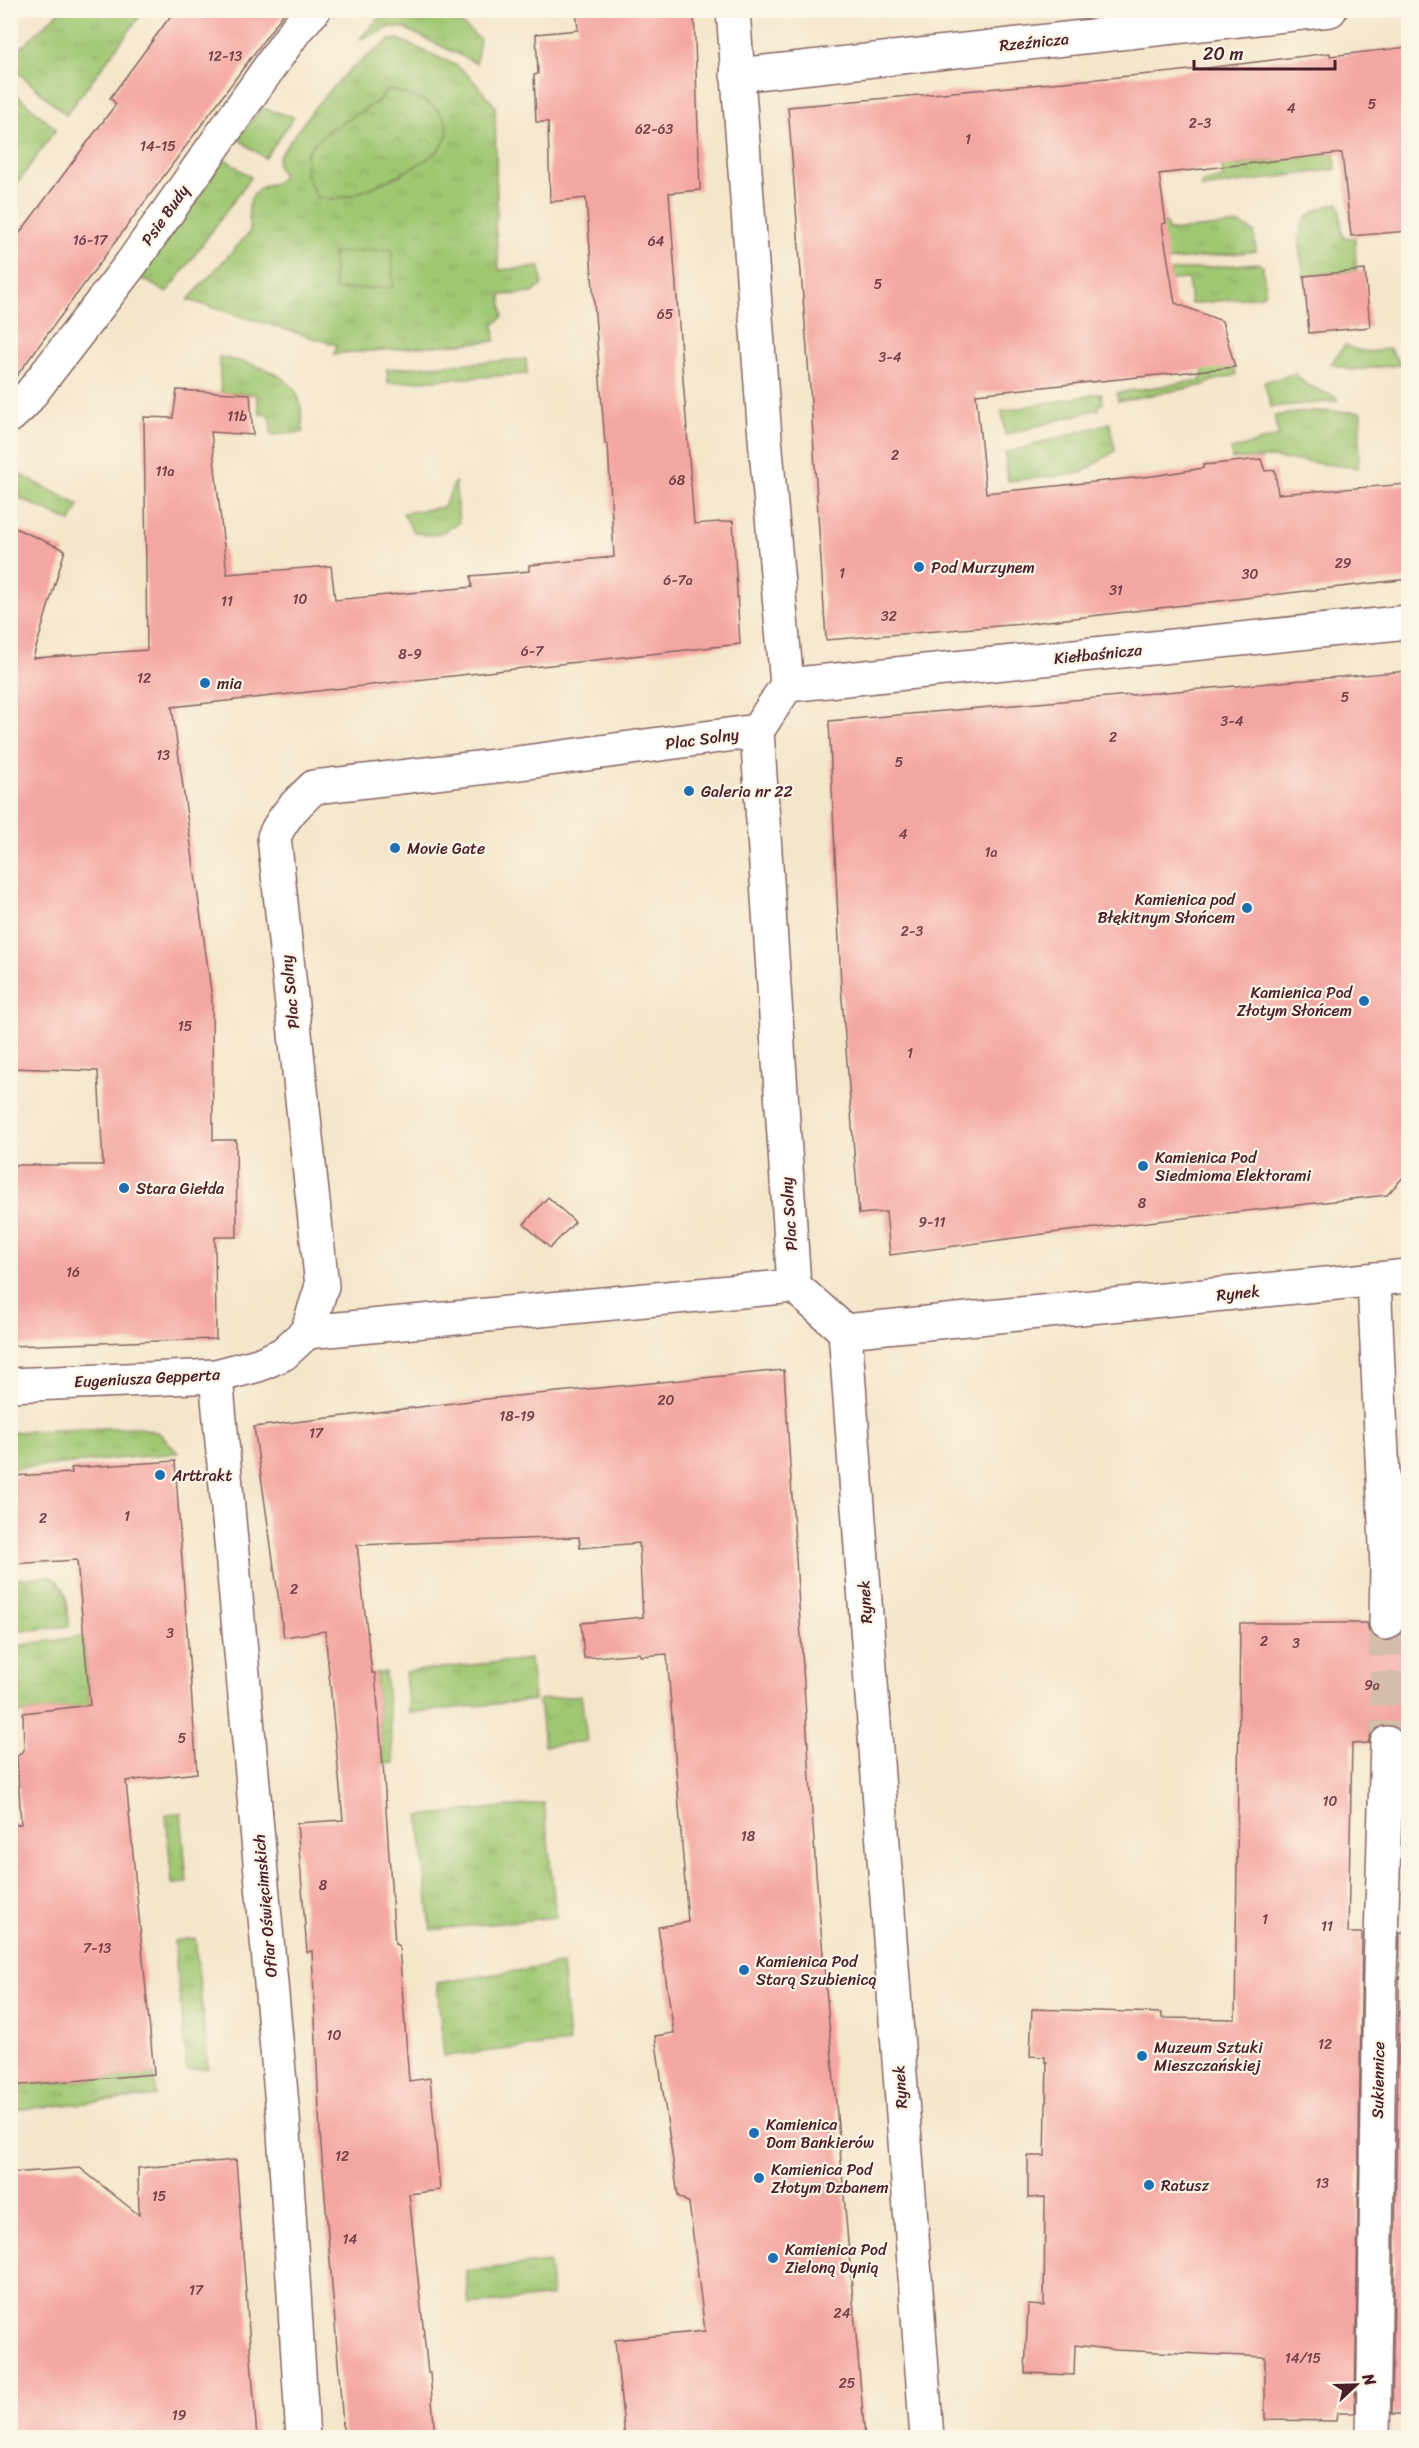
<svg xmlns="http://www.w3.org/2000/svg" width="1419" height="2448" viewBox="0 0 1419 2448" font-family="Sriracha,sans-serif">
<defs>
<pattern id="grass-tufts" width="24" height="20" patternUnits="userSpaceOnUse" patternTransform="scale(1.5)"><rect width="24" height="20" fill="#a0c873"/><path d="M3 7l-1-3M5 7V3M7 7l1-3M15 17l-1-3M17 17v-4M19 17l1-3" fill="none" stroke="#8bab64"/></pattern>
<pattern id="park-crowns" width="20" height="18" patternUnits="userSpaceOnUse" patternTransform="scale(1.5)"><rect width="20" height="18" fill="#a0c873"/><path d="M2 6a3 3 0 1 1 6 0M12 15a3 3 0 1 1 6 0" fill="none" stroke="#8bab64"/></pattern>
</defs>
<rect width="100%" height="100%" fill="#fcf5e5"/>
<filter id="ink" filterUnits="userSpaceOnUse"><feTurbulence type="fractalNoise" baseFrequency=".0167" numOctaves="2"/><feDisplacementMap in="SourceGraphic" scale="12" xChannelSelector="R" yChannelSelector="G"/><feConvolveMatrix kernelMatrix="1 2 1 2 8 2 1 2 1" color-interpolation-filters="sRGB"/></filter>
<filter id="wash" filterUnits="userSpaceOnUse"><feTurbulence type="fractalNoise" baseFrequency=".008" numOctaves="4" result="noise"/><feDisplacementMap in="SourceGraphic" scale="24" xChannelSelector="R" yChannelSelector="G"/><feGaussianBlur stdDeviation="1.35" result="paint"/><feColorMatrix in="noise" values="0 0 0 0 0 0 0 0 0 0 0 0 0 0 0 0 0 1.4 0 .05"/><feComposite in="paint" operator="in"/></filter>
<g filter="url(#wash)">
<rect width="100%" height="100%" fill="#f4e6cb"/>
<g fill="url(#grass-tufts)" stroke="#75744f" stroke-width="1.5" fill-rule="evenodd">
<polygon points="61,10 144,11 66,115 11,66 11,57"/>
<polygon points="386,10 446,11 480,39 476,63 404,28 391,27 360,39"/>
<path d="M398,39L457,66L470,77L495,106L497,215L495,223L499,270L540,267L542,285L533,293L501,295L503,316L494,325L495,341L334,354L337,345L188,300L250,232C249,217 245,195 262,187C272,182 274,186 283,176L277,165L279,156L315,107L349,70L390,40ZM377,102L438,151L400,175L334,199L324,134Z"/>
<polygon points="11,90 56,129 11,192"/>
<polygon points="261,108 294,117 265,158 238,139"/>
<polygon points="1334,153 1336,169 1202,188 1202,182 1223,178 1222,167"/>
<polygon points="225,159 251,177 167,293 140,277"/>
<path d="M1339,203L1343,238H1355L1356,271L1304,276C1297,236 1292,212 1339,203Z"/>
<polygon points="1166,223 1168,231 1240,224 1254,232 1256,251 967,283 964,251"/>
<polygon points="1258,263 1263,267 1265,291 1262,296 1191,304 1188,279 1170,280 1170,271"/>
<path d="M1345,345C1360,353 1373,353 1389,348L1401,365L1352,370L1331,364Z"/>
<polygon points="1208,352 1231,354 1236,375 1208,382 1205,385 1118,401 1117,393 1201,380"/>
<path d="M219,357C244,362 290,370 299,399C302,409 302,421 303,432L271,435L270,415L260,414L256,394L221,393Z"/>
<polygon points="526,359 527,374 388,383 387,369"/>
<polygon points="1295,374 1307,385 1337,398 1337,401 1271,407 1264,382"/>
<polygon points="1101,393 1103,404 1098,405 1099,409 1005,435 1002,411"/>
<polygon points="1311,411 1361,412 1358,468 1274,458 1232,459 1231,450 1279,436 1274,416"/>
<polygon points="1110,423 1115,451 1081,473 1008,481 1005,453"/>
<polygon points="19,474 79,505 71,522 11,494 11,490"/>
<path d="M455,481L459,522C444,534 432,539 413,531L403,513L444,507Z"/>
<polygon points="137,1427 159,1433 178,1453 11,1469 11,1432"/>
<path d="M49,1576C70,1585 67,1606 69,1626L11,1632V1579Z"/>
<polygon points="83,1636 90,1705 15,1714 13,1692 20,1691 18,1667 11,1668 10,1647"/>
<polygon points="530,1659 534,1700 409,1713 405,1672"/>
<polygon points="385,1672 394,1763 383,1764 375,1673"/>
<polygon points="581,1695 587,1741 544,1746 539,1700"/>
<polygon points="544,1803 556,1917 431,1930 419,1816"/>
<polygon points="181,1813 187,1883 172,1884 166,1814"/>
<polygon points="195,1938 208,2068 187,2070 174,1941"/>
<polygon points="562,1964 569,2043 444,2056 437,1983"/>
<polygon points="154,2074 157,2096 11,2110 11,2086"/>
<polygon points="549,2262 552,2296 469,2305 466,2271"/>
</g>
<path fill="url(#park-crowns)" stroke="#75744f" stroke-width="1.5" d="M387,90C415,93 470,115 438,150C424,165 355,198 334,199C329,200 322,197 316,197L305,171L307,152L324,134L377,102Z"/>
<polygon fill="#a0c873" stroke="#75744f" stroke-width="1.5" points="392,249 393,287 335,290 333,253"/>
<g id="blocks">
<g fill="#f4a6a2">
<polygon points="175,10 286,10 10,385 10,246 116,104 110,98"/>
<polygon points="576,10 694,10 700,190 669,193 694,524 733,521 740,644 172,707 212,998 213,1140 236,1140 237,1237 215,1237 216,1339 10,1346 10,1165 103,1165 98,1071 10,1068 10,526 65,550 33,658 147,650 144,417 173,418 177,390 250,394 253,435 211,432 227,574 331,566 335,600 472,587 471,576 529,571 529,565 614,557 608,444 605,444 586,198 550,202 548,122 536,122 534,75 538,74 536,34 578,30"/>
<polygon points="1408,47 1408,231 1351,236 1342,153 1159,174 1166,223 1162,224 1175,303 1222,321 1235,367 976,394 986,493 1153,476 1203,468 1203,465 1261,459 1265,471 1275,470 1278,494 1408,484 1408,579 1023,624 826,640 810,388 788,107 1173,72 1330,53 1330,56"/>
<polygon points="1365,270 1370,327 1309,333 1304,276"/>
<polygon points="1408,671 1408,1172 1387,1195 1051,1233 890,1255 886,1212 859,1214 841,986 829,721"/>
<polygon points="548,1197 575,1222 550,1248 524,1224"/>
<polygon points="784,1370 816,1873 865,2438 625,2438 615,2340 705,2331 689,2203 678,2196 655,2036 674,2033 658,1927 688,1922 667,1654 640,1656 640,1653 584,1658 581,1623 643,1617 639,1543 580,1548 579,1537 357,1545 372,1673 375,1673 383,1764 395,1944 399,1946 409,2081 430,2078 440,2190 409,2194 428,2373 430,2373 435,2438 344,2438 320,2133 312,1951 307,1952 297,1823 343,1820 325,1631 284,1637 254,1427 486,1399"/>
<polygon points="175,1461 197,1773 126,1781 154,2074 10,2086 10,1825 21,1824 17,1757 24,1750 23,1713 90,1705 77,1560 10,1564 10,1476 72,1473 71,1468"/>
<polygon points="1240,1623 1367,1623 1369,1632 1376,1639 1386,1642 1396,1639 1402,1632 1405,1623 1408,1623 1408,1743 1406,1743 1403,1734 1397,1727 1387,1724 1378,1727 1371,1733 1368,1743 1352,1744 1348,1933 1362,1933 1355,2413 1337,2413 1336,2421 1265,2420 1265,2357 1116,2350 1075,2345 1074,2375 1025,2373 1028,2305 1044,2306 1045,2197 1028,2198 1028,2156 1045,2156 1047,2062 1045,2062 1045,2057 1030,2056 1032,2009 1162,2013 1162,2018 1235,2019"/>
<polygon points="1400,1933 1408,1933 1408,2414 1392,2414"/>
<polygon points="236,2160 257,2438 10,2438 10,2173 80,2168 139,2215 138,2168"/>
</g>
</g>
</g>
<g filter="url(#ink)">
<use href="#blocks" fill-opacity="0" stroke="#866563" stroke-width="1.5"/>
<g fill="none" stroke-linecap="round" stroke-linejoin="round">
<polyline stroke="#d2beab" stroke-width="33" stroke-dasharray="33 16" stroke-linecap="butt" points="1386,1623 1387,1743"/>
<defs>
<g id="street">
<polyline points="733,10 765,438 787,685 757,731"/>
<polyline points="737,75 1330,10"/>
<polyline points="10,416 23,404 131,264 297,28 314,10"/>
<polyline points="787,685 1408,622"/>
<polyline points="757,731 794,1286"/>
<polyline points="1374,1279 1387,1567 1386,1623"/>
<polyline points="794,1286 845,1331"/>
<polyline points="845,1331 927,2438"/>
<polyline points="845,1331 1408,1276"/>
<path d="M307,1332L322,1286L274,837C283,816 298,802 314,787L504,765L757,731"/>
<polyline points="307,1332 794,1286"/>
<polyline points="216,1376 283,2116 303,2438"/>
<polyline points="10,1385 216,1376 258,1365 283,1354 307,1332"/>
<polyline points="1373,2438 1380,1973 1387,1743"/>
</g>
</defs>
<use href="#street" stroke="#866563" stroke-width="36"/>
<use href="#street" stroke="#fff" stroke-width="33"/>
</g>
</g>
<g fill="#1f6fb2" stroke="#fcf5e5" stroke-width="2">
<circle cx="919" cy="567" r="6"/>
<circle cx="205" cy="683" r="6"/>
<circle cx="689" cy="791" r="6"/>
<circle cx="395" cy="848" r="6"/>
<circle cx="1247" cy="908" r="6"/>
<circle cx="1364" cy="1001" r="6"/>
<circle cx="1143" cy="1166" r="6"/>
<circle cx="124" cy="1188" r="6"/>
<circle cx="160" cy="1475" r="6"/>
<circle cx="744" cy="1970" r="6"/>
<circle cx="1142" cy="2056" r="6"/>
<circle cx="754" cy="2133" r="6"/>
<circle cx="759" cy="2178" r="6"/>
<circle cx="1149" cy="2185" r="6"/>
<circle cx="773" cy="2258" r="6"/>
</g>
<g text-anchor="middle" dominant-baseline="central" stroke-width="4.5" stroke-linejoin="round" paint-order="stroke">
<g font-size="14" fill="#744149">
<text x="225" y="56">12-13</text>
<text x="1372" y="104">5</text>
<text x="1291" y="108">4</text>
<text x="1200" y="123">2-3</text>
<text x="654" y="129">62-63</text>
<text x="968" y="139">1</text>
<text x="158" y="146">14-15</text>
<text x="90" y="240">16-17</text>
<text x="656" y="241">64</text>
<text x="878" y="284">5</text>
<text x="665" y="314">65</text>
<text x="890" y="357">3-4</text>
<text x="237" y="416">11b</text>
<text x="895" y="455">2</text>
<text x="165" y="471">11a</text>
<text x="677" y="480">68</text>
<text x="1343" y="563">29</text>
<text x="842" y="573">1</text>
<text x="1250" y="574">30</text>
<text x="678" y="580">6-7a</text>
<text x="1116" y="590">31</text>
<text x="300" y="599">10</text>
<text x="227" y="601">11</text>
<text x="889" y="616">32</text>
<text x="532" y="651">6-7</text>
<text x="410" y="654">8-9</text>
<text x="144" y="678">12</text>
<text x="1345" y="697">5</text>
<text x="1232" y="721">3-4</text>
<text x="1113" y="737">2</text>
<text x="163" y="755">13</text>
<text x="899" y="762">5</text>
<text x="903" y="834">4</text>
<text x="991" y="852">1a</text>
<text x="912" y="931">2-3</text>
<text x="185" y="1026">15</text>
<text x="910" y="1053">1</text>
<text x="1142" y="1203">8</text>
<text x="932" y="1222">9-11</text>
<text x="73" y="1272">16</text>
<text x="666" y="1400">20</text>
<text x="517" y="1416">18-19</text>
<text x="316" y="1433">17</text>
<text x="127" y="1516">1</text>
<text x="43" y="1518">2</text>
<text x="294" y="1589">2</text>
<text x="170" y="1633">3</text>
<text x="1264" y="1641">2</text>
<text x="1296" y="1643">3</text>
<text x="1372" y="1685">9a</text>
<text x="182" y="1738">5</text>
<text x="1330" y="1801">10</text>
<text x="748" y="1836">18</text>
<text x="323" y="1885">8</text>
<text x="1265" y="1919">1</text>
<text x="1327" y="1926">11</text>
<text x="97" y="1948">7-13</text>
<text x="334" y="2035">10</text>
<text x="1325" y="2044">12</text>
<text x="342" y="2156">12</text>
<text x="1322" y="2183">13</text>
<text x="159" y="2196">15</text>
<text x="350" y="2239">14</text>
<text x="196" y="2290">17</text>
<text x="842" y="2313">24</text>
<text x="1303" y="2358">14/15</text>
<text x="847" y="2383">25</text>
<text x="179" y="2415">19</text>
</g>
<g font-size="16" fill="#4a1f2b" stroke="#fcf5e5">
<text transform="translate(1034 42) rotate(-6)">Rzeźnicza</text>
<text transform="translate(165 215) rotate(-55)">Psie Budy</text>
<text transform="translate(1098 654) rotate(-6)">Kiełbaśnicza</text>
<text transform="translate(702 739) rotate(-8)">Plac Solny</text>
<text transform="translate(290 992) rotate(-96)">Plac Solny</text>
<text transform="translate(789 1214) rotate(-94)">Plac Solny</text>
<text transform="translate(1238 1293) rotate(-6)">Rynek</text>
<text transform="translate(147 1378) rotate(-3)">Eugeniusza Gepperta</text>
<text transform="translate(865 1602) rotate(-94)">Rynek</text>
<text transform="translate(265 1906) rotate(-95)">Ofiar Oświęcimskich</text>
<text transform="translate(1378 2080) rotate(-89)">Sukiennice</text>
<text transform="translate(900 2087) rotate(-94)">Rynek</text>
</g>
<g font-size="16" fill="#4a1f2b" stroke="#fcf5e5" text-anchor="start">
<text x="931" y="567">Pod Murzynem</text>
<text x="217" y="683">mia</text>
<text x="701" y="791">Galeria nr 22</text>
<text x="407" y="848">Movie Gate</text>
<text x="1235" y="899" text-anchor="end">Kamienica pod<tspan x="1235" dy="18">Błękitnym Słońcem</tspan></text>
<text x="1352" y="992" text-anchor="end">Kamienica Pod<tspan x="1352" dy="18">Złotym Słońcem</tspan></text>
<text x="1155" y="1157">Kamienica Pod<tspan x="1155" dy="18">Siedmioma Elektorami</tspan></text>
<text x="136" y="1188">Stara Giełda</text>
<text x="172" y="1475">Arttrakt</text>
<text x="756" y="1961">Kamienica Pod<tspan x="756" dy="18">Starą Szubienicą</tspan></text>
<text x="1154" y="2047">Muzeum Sztuki<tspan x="1154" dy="18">Mieszczańskiej</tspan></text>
<text x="766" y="2124">Kamienica<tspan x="766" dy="18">Dom Bankierów</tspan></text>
<text x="771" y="2169">Kamienica Pod<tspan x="771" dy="18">Złotym Dzbanem</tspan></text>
<text x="1161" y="2185">Ratusz</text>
<text x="785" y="2249">Kamienica Pod<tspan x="785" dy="18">Zieloną Dynią</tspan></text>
</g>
</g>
<rect width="1419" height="2448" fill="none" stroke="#fcf5e5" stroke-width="36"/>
<g transform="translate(1356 2385) rotate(68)" stroke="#fcf5e5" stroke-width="4.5" paint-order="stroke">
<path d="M0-4.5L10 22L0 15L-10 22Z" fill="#4a1f2b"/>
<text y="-9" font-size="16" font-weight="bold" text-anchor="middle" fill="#4a1f2b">N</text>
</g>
<path d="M1194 60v9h141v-9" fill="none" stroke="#4a1f2b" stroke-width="3"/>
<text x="1203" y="60" font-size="18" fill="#4a1f2b" stroke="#fcf5e5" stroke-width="4.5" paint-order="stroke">20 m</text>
</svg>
